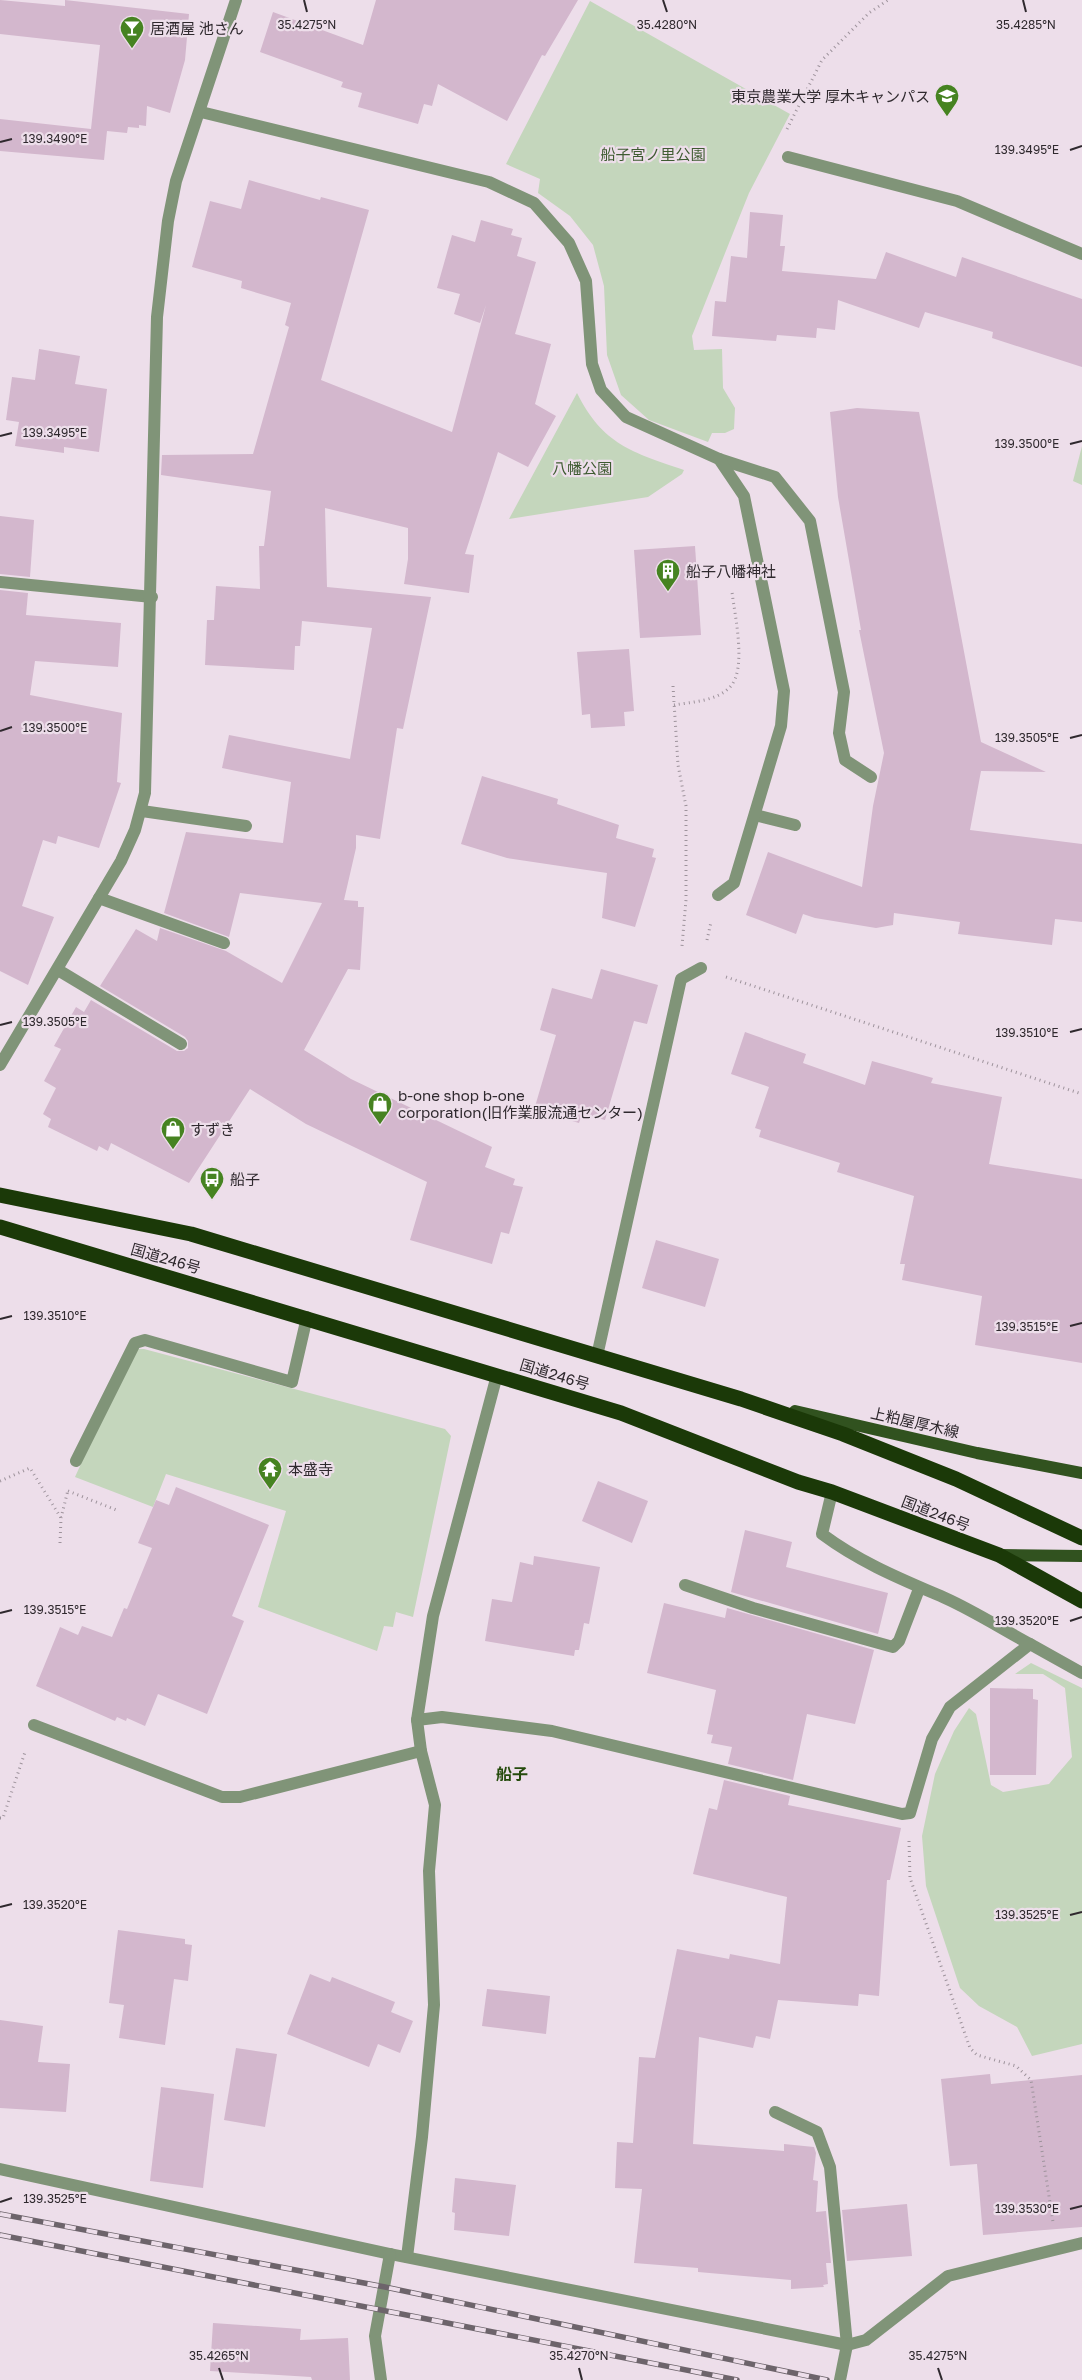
<svg xmlns="http://www.w3.org/2000/svg" width="1082" height="2380" viewBox="0 0 1082 2380" font-family="'Golos Text','Noto Sans JP',sans-serif">
<rect width="100%" height="100%" fill="#eddeea"/>
<g fill="#c4d6bc">
<polygon points="590,1 790,114 749,193 692,336 694,350 722,349 723,388 735,408 734,429 725,433 712,433 708,442 649,420 621,395 607,355 604,286 593,245 570,216 538,193 540,179 506,164"/>
<path d="M577,393C603,445 632,452 684,470L682,474L648,497L509,519Z"/>
<polygon points="1082,446 1082,485 1073,481"/>
<polygon points="133,1349 144,1349 445,1429 451,1436 413,1617 396,1612 393,1627 384,1626 377,1651 258,1607 286,1511 166,1474 153,1507 75,1477"/>
<polygon points="1031,1663 1082,1688 1082,2044 1032,2056 1017,2027 979,2006 960,1988 926,1886 922,1836 935,1774 954,1731 969,1708 976,1714 991,1785 1003,1792 1049,1784 1072,1757 1065,1688 1043,1674 1015,1674"/>
</g>
<g fill="#d3b7cd">
<polygon points="0,0 65,6 65,0 189,14 185,60 170,113 147,106 146,126 139,125 139,128 128,127 127,133 107,131 104,160 0,151 0,119 91,129 100,45 0,34"/>
<polygon points="376,0 578,0 545,56 542,55 507,121 438,84 432,106 424,104 418,124 358,107 362,93 341,87 343,82 260,52 273,12 363,45"/>
<polygon points="249,180 320,200 321,197 369,210 321,380 452,432 486,305 480,323 454,314 460,294 437,288 452,235 475,242 481,220 513,229 511,235 522,238 517,256 536,262 515,334 551,344 535,404 556,416 528,467 498,452 465,554 474,555 469,593 404,584 408,559 408,528 325,508 327,587 431,597 403,729 397,728 380,839 356,835 356,848 344,900 358,901 358,907 364,907 360,970 348,969 304,1050 351,1079 492,1147 485,1167 515,1179 513,1185 523,1187 509,1234 501,1232 492,1264 410,1240 427,1182 306,1124 250,1089 189,1183 111,1143 108,1151 99,1146 97,1151 48,1127 51,1119 43,1114 56,1088 44,1081 61,1049 54,1046 76,1007 84,1012 91,1000 177,1051 184,1051 188,1048 188,1041 185,1037 100,986 136,929 157,941 160,928 226,951 282,983 322,903 240,893 229,937 164,913 186,832 283,843 291,782 222,768 229,735 350,759 372,628 302,621 300,646 295,646 294,670 205,665 207,620 214,620 216,586 260,589 259,546 264,546 271,491 161,475 162,455 253,454 289,327 285,325 291,303 241,288 242,281 192,267 210,201 241,209"/>
<polygon points="750,212 783,215 780,246 785,246 782,271 876,279 886,252 956,277 962,257 1082,299 1082,367 992,338 993,332 925,312 919,328 838,300 835,330 817,328 816,338 777,335 776,341 712,336 715,301 726,302 731,256 747,258"/>
<polygon points="39,349 80,356 75,384 107,389 99,452 64,447 64,453 15,446 19,422 6,420 12,377 35,380"/>
<polygon points="857,408 919,412 981,742 1046,772 981,771 970,830 1082,844 1082,922 1055,919 1052,945 958,934 960,922 894,913 893,925 876,928 815,918 803,914 796,934 746,915 768,852 862,887 873,806 884,753 859,630 861,630 838,497 830,412"/>
<polygon points="0,516 34,520 30,577 0,574"/>
<polygon points="695,546 701,635 640,638 634,550"/>
<polygon points="0,590 28,593 26,615 121,623 118,667 35,661 30,695 122,713 117,782 121,783 99,848 58,836 56,844 43,840 22,906 54,917 28,985 0,971"/>
<polygon points="629,649 634,711 624,712 625,726 591,728 590,714 582,715 577,652"/>
<polygon points="482,776 558,799 557,804 619,825 616,838 654,849 652,857 656,858 635,927 602,918 607,873 507,858 461,844"/>
<polygon points="601,969 658,985 647,1024 634,1021 605,1120 582,1114 579,1123 534,1110 556,1035 540,1030 552,988 592,999"/>
<polygon points="745,1032 806,1054 803,1063 865,1085 872,1061 933,1078 931,1083 1002,1097 989,1164 1082,1179 1082,1363 975,1345 982,1296 902,1280 905,1264 900,1264 914,1196 837,1172 840,1163 759,1137 761,1130 755,1128 769,1087 731,1074"/>
<polygon points="656,1240 719,1259 705,1307 642,1288"/>
<polygon points="598,1481 648,1501 632,1543 582,1521"/>
<polygon points="176,1487 269,1525 232,1616 244,1621 207,1714 158,1694 145,1726 127,1718 126,1721 117,1717 115,1721 36,1686 60,1627 78,1635 82,1626 112,1637 124,1608 127,1609 152,1548 138,1543 156,1500 169,1505"/>
<polygon points="745,1530 792,1542 786,1567 888,1593 878,1634 731,1592"/>
<polygon points="534,1556 600,1567 589,1624 584,1623 579,1650 575,1650 574,1656 485,1641 492,1599 512,1602 520,1562 533,1565"/>
<polygon points="664,1603 725,1618 727,1608 874,1650 855,1724 807,1714 793,1780 728,1764 732,1747 711,1743 713,1735 707,1734 716,1690 647,1673"/>
<polygon points="990,1688 1033,1689 1033,1699 1038,1700 1036,1775 990,1775"/>
<polygon points="724,1780 790,1796 788,1805 901,1828 890,1880 887,1880 879,1996 859,1994 858,2006 778,2000 770,2039 756,2036 753,2048 699,2037 693,2144 784,2151 784,2144 814,2147 816,2153 813,2180 818,2181 816,2212 826,2211 831,2263 826,2263 828,2284 823,2285 824,2287 791,2289 791,2280 698,2272 698,2268 634,2263 642,2189 615,2188 617,2142 633,2143 639,2057 655,2058 677,1949 729,1959 730,1954 780,1964 787,1897 693,1874 709,1808 717,1810"/>
<polygon points="118,1930 185,1939 185,1944 192,1945 188,1981 174,1979 165,2045 119,2038 124,2005 109,2003"/>
<polygon points="310,1974 330,1982 332,1977 395,2002 391,2012 413,2021 400,2053 378,2044 369,2067 287,2034"/>
<polygon points="487,1989 550,1996 546,2034 482,2026"/>
<polygon points="0,2020 43,2026 38,2062 70,2064 66,2112 0,2108"/>
<polygon points="236,2048 277,2054 265,2127 224,2120"/>
<polygon points="990,2074 991,2084 1082,2075 1082,2227 983,2235 977,2164 950,2166 941,2079"/>
<polygon points="161,2087 214,2094 203,2188 150,2181"/>
<polygon points="455,2178 516,2185 509,2236 454,2230 455,2213 452,2212"/>
<polygon points="907,2204 912,2256 847,2261 842,2210"/>
<polygon points="213,2323 301,2329 300,2340 348,2338 350,2380 312,2380 311,2377 210,2371"/>
</g>
<g fill="none" stroke-linecap="round" stroke-linejoin="round">
<g stroke="#9e939c" stroke-width="3" stroke-dasharray="1 4" stroke-linecap="butt">
<polyline points="787,129 822,60 869,13 888,0"/>
<polyline points="673,686 678,765 686,806 686,900 682,946"/>
<path d="M674,705C692,702 717,701 730,687C747,669 735,617 732,592"/>
<polyline points="707,940 711,922"/>
<polyline points="726,977 1082,1094"/>
<polyline points="0,1481 30,1468 61,1518"/>
<polyline points="68,1491 119,1511"/>
<polyline points="60,1543 61,1518 68,1490"/>
<polyline points="0,1818 3,1818 25,1752"/>
<polyline points="909,1841 910,1878 970,2048 977,2055 1016,2066 1031,2080 1053,2222"/>
</g>
<g stroke="#809478" stroke-width="12">
<polyline points="201,112 489,182 534,203 569,243 586,281 592,364 601,390 626,417 719,459 775,477 810,521 844,692 839,733 845,760 871,777"/>
<polyline points="788,157 957,201 1082,254"/>
<polyline points="0,582 152,597"/>
<polyline points="142,811 246,826"/>
<polyline points="755,815 795,825"/>
<polyline points="718,895 734,883 781,726 784,691 744,496 719,459"/>
<polyline points="99,898 224,943"/>
<polyline points="58,970 181,1044"/>
<polyline points="0,1065 121,861 135,830 145,793 157,317 168,221 176,181 236,0"/>
<polyline points="597,1356 681,979 701,968"/>
<polyline points="76,1461 135,1343 145,1340 292,1382 307,1317"/>
<polyline points="685,1585 753,1608 893,1647 899,1641 919,1589"/>
<polyline points="1030,1644 1082,1673"/>
<path d="M417,1720L442,1717L552,1731L902,1814L910,1813L932,1739L950,1707L1030,1644C1002,1629 974,1611 945,1598C901,1579 861,1563 822,1534L832,1492"/>
<polyline points="34,1725 222,1797 240,1797 421,1751"/>
<polyline points="775,2112 817,2132 830,2167 847,2345 840,2380"/>
<polyline points="0,2169 390,2254 847,2345 866,2340 948,2276 1082,2243"/>
<polyline points="407,2257 422,2137 434,2005 429,1871 435,1805 421,1751 417,1720 433,1616 497,1375"/>
<polyline points="381,2380 375,2336 390,2254"/>
</g>
<g stroke="#31521f" stroke-width="12">
<polyline points="795,1411 977,1453 1082,1473"/>
<polyline points="1000,1555 1082,1556"/>
</g>
<g stroke="#1b3908" stroke-width="15">
<polyline points="0,1195 191,1234 741,1399 843,1434 956,1479 1082,1538"/>
<polyline points="0,1227 621,1413 798,1482 832,1492 999,1555 1082,1601"/>
</g>
<defs>
<g id="rail">
<polyline points="0,2214 385,2287 827,2380"/>
<polyline points="0,2235 737,2380"/>
</g>
</defs>
<use href="#rail" stroke="#6d646b" stroke-width="5.5"/>
<use href="#rail" stroke="#eddeea" stroke-width="4" stroke-dasharray="11" stroke-linecap="butt"/>
</g>
<path fill="none" stroke="#2f292e" stroke-width="2" d="M304,0L307,12M663,0L667,12M1023,0L1026,12M0,142L12,139M1070,150L1082,146M0,436L12,433M1070,444L1082,441M0,731L12,727M1070,738L1082,735M0,1025L12,1022M1070,1032L1082,1029M0,1319L12,1316M1070,1326L1082,1323M0,1613L12,1610M1070,1621L1082,1617M0,1907L12,1904M1070,1915L1082,1912M0,2202L12,2198M1070,2209L1082,2206M219,2368L223,2380M579,2368L582,2380M938,2368L942,2380"/>
<defs>
<symbol id="bar-pin" viewBox="-11 -11 22 30"><path d="M0 17L-7.5 6A9.5 9.5 0 1 1 7.5 6Z" fill="#468321" stroke="#eddeea"/><path d="M-6-5H6L.8 .8V4.5H3.5V6h-7V4.5H-.8V.8Z" fill="#fff"/></symbol>
<symbol id="university-pin" viewBox="-11 -11 22 30"><path d="M0 17L-7.5 6A9.5 9.5 0 1 1 7.5 6Z" fill="#468321" stroke="#eddeea"/><path d="M0-5L7-2L0 1L-7-2ZM-4 1L0 2.5L4 1V4Q0 6-4 4Z" fill="#fff"/></symbol>
<symbol id="building-pin" viewBox="-11 -11 22 30"><path d="M0 17L-7.5 6A9.5 9.5 0 1 1 7.5 6Z" fill="#468321" stroke="#eddeea"/><path d="M-4-6H4V6H1V3H-1V6H-4ZM-2.5-4.3h1.7v1.8h-1.7ZM.8-4.3h1.7v1.8H.8ZM-2.5-1h1.7V.8h-1.7ZM.8-1h1.7V.8H.8Z" fill="#fff"/></symbol>
<symbol id="shop-pin" viewBox="-11 -11 22 30"><path d="M0 17L-7.5 6A9.5 9.5 0 1 1 7.5 6Z" fill="#468321" stroke="#eddeea"/><path d="M-5-2.5h2.3a2.7 3.5 0 0 1 5.4 0H5L5.5 6h-11ZM-1.5-2.5h3a1.5 2.3 0 0 0-3 0Z" fill="#fff"/></symbol>
<symbol id="bus-pin" viewBox="-11 -11 22 30"><path d="M0 17L-7.5 6A9.5 9.5 0 1 1 7.5 6Z" fill="#468321" stroke="#eddeea"/><path d="M-5-6H5V4H4V6H2V4H-2V6H-4V4H-5ZM-3.5-4V0h7V-4ZM-3.5 1.2v1.5H-2V1.2ZM2 1.2v1.5H3.5V1.2Z" fill="#fff"/></symbol>
<symbol id="temple-pin" viewBox="-11 -11 22 30"><path d="M0 17L-7.5 6A9.5 9.5 0 1 1 7.5 6Z" fill="#468321" stroke="#eddeea"/><path d="M0-6L5-2H3V0L6.5 2.5H4V6H1.5V3h-3V6H-4V2.5H-6.5L-3 0V-2H-5Z" fill="#fff"/></symbol>
</defs>
<g fill-rule="evenodd">
<use href="#bar-pin" x="118" y="14" width="28" height="38"/>
<use href="#university-pin" x="933" y="82" width="28" height="38"/>
<use href="#building-pin" x="654" y="557" width="28" height="38"/>
<use href="#shop-pin" x="366" y="1090" width="28" height="38"/>
<use href="#shop-pin" x="159" y="1115" width="28" height="38"/>
<use href="#bus-pin" x="198" y="1165" width="28" height="38"/>
<use href="#temple-pin" x="256" y="1455" width="28" height="38"/>
</g>
<g text-anchor="middle" dominant-baseline="central" stroke-width="4.5" stroke-linejoin="round" paint-order="stroke">
<g font-size="15" fill="#2f292e" stroke="#eddeea" text-anchor="start">
<text x="150" y="28">居酒屋 池さん</text>
<text x="930" y="96" text-anchor="end">東京農業大学 厚木キャンパス</text>
<text x="686" y="571">船子八幡神社</text>
<text x="398" y="1095">b-one shop b-one<tspan x="398" dy="17">corporation(旧作業服流通センター)</tspan></text>
<text x="190" y="1129">すずき</text>
<text x="230" y="1179">船子</text>
<text x="288" y="1469">本盛寺</text>
</g>
<g font-size="15" fill="#3e5b31" stroke="#eddeea">
<text x="653" y="154">船子宮ノ里公園</text>
<text x="582" y="468">八幡公園</text>
</g>
<g font-size="15" fill="#2f292e" stroke="#eddeea">
<text transform="translate(166 1258) rotate(16)">国道246号</text>
<text transform="translate(555 1374) rotate(17)">国道246号</text>
<text transform="translate(915 1422) rotate(13)">上粕屋厚木線</text>
<text transform="translate(936 1513) rotate(21)">国道246号</text>
</g>
<g font-size="16" font-weight="bold" fill="#254b0c" stroke="#eddeea">
<text x="512" y="1774">船子</text>
</g>
</g>
<g font-size="12" text-anchor="middle" fill="#2f292e" stroke="#eddeea" stroke-width="4.5" stroke-linejoin="round" paint-order="stroke">
<text x="307" y="29">35.4275°N</text>
<text x="667" y="29">35.4280°N</text>
<text x="1026" y="29">35.4285°N</text>
<text x="55" y="143">139.3490°E</text>
<text x="1027" y="154">139.3495°E</text>
<text x="55" y="437">139.3495°E</text>
<text x="1027" y="448">139.3500°E</text>
<text x="55" y="732">139.3500°E</text>
<text x="1027" y="742">139.3505°E</text>
<text x="55" y="1026">139.3505°E</text>
<text x="1027" y="1037">139.3510°E</text>
<text x="55" y="1320">139.3510°E</text>
<text x="1027" y="1331">139.3515°E</text>
<text x="55" y="1614">139.3515°E</text>
<text x="1027" y="1625">139.3520°E</text>
<text x="55" y="1909">139.3520°E</text>
<text x="1027" y="1919">139.3525°E</text>
<text x="55" y="2203">139.3525°E</text>
<text x="1027" y="2213">139.3530°E</text>
<text x="219" y="2360">35.4265°N</text>
<text x="579" y="2360">35.4270°N</text>
<text x="938" y="2360">35.4275°N</text>
</g>
</svg>
